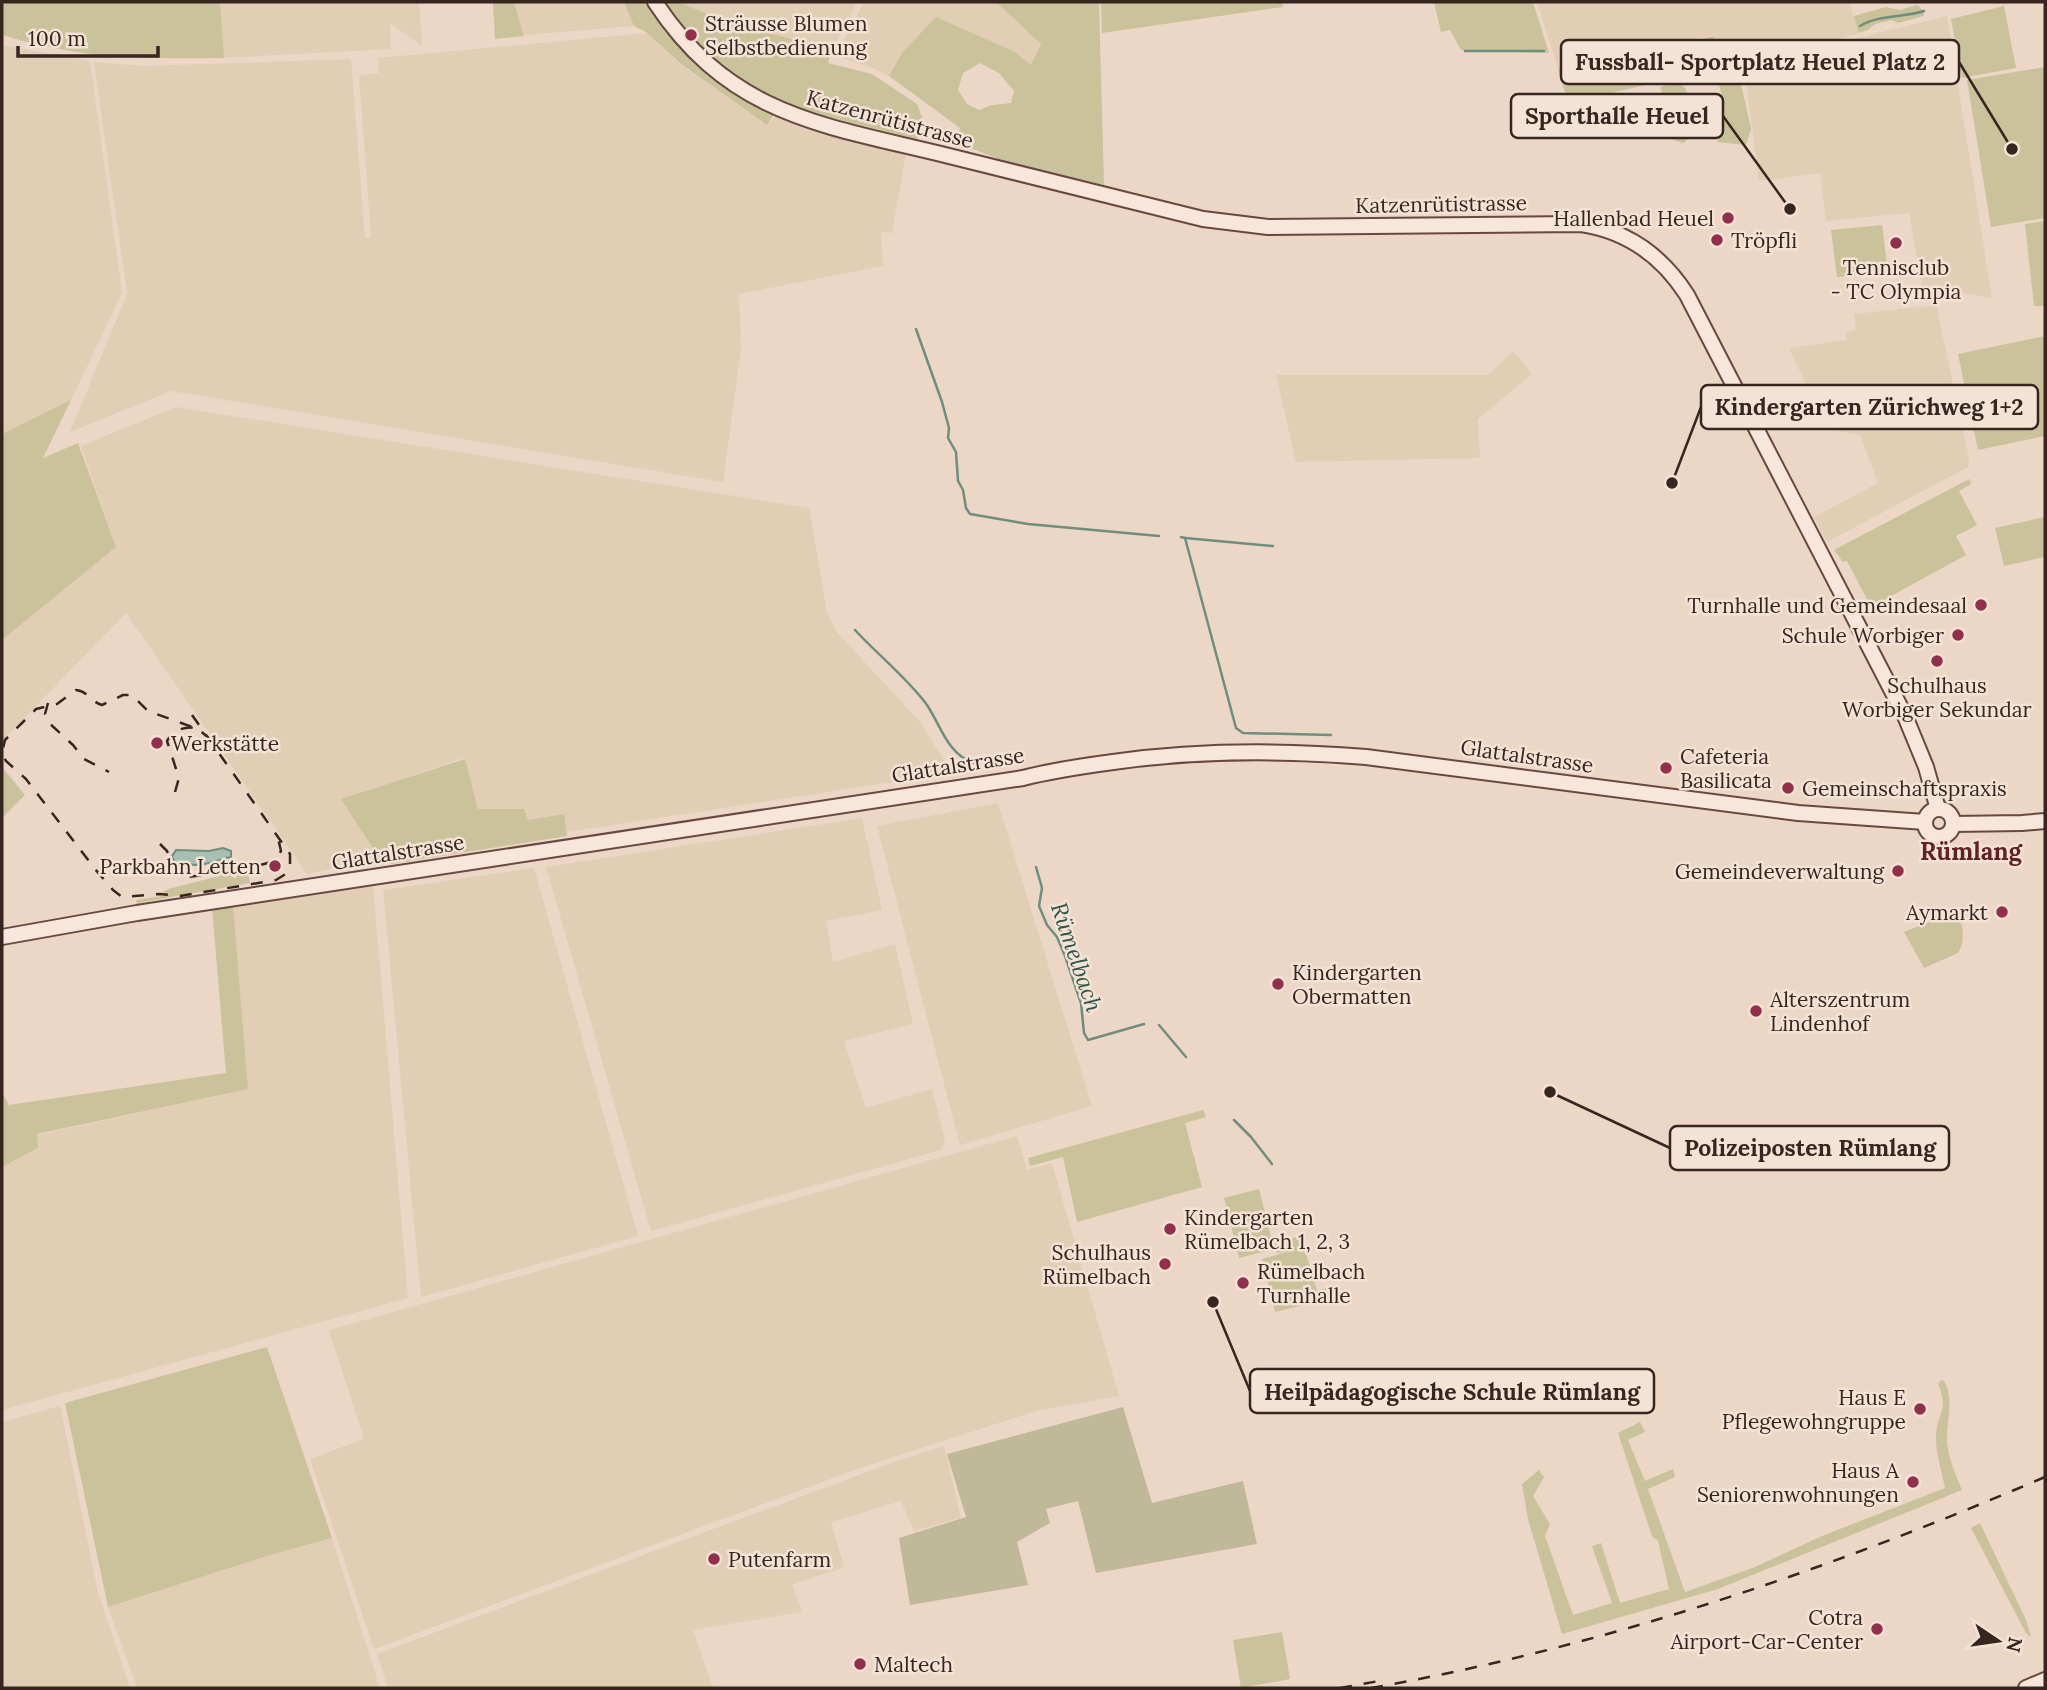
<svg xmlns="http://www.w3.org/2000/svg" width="2047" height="1690" viewBox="0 0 2047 1690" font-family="Lora,serif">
<rect width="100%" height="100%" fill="#ecd7c6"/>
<g fill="#e1ceb4">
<polygon points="220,2 419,2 422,46 390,23 391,49 223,58"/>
<polygon points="514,2 624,2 634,26 524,35"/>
<polygon points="679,2 857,2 832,50 722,20"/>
<polygon points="864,2 996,2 1041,44 1031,65 1015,52 977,36 902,53 889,76 873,68 842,58 839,49"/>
<polygon points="1537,2 1850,2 1858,34 1722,67 1713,35 1558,69"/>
<polygon points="1947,16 1992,298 1922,286 1909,213 1826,221 1820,173 1759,181 1744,66"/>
<polygon points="647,33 680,64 767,125 777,115 836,135 906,152 892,233 881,232 883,266 739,294 741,349 723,482 171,391 70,432 127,294 94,62 143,66 351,59 365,238 371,237 359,75 379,73 378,58"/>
<polygon points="2,45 90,61 122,293 71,400 2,434"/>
<polygon points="1936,305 1969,458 1968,467 1827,542 1814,517 1878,483 1860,435 1827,429 1789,348 1847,340 1846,332 1856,330 1854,314"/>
<polygon points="1513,351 1532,374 1478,419 1480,458 1296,462 1276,375 1488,375"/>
<polygon points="176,407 809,508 827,612 836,631 920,722 952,773 567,832 563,814 528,820 524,809 478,809 464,758 342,799 379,859 307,874 126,613 2,741 2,640 116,547 81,446"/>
<polygon points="998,803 1092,1106 960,1145 877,826"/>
<polygon points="862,818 882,910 826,921 833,962 895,944 913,1024 844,1041 866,1108 932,1089 945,1140 941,1150 651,1231 546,867"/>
<polygon points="534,868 638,1236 421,1297 383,890"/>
<polygon points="373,885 408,1298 2,1410 2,1167 37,1149 37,1135 248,1089 233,905"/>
<polygon points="1017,1136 1027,1170 1052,1163 1119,1396 1036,1411 857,1469 374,1649 310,1459 364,1439 329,1330"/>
<polygon points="60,1406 98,1592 130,1688 2,1688 2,1422"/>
<polygon points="944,1446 961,1518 914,1531 901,1501 831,1522 844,1567 792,1585 802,1612 693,1630 713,1688 388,1688 377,1654 891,1463"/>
<polygon points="332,1538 380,1688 137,1688 108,1607 270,1555"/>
</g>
<g fill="#c9c29b" fill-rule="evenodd">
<path d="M3,2H220L224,58C142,59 81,59 2,35Z"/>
<polygon points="493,2 514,2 524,36 495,39"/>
<polygon points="624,2 679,2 721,20 832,50 828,63 872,74 917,104 922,117 921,135 914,141 907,143 780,106 767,125 681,64 646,32 634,26"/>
<path d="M996,2H1099L1104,185L1009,163L955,142L960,128L889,76L902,53L936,17L1015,52L1031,65L1041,44ZM980,63L999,73L1014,91L1011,103L992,105L979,110L967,104L958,90L963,73Z"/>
<polygon points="1101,2 1282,2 1283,7 1102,33"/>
<polygon points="1434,2 1533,2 1549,53 1461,50 1450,30 1441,32"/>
<polygon points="1917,5 1924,11 1924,16 1898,23 1892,20 1875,24 1868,30 1858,33 1854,16 1886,7 1900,10"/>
<polygon points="2004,6 2016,68 1962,78 1951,19"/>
<polygon points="1714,36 1722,67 1568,103 1558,69"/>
<polygon points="2045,67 2045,218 1991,227 1967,80"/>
<path d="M1733,70L1739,75L1751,129L1746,145L1717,142C1730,109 1724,106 1716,74Z"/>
<polygon points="1678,82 1686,89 1691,137 1683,143 1674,140 1671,118 1660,87"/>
<polygon points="2045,221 2045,306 2034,306 2025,224"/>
<polygon points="1882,225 1888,272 1837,277 1831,230"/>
<polygon points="2045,336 2045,436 1978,450 1958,354"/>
<polygon points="71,400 43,458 78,443 116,547 2,640 2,434"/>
<polygon points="1969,479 1971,484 1959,491 1977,525 1956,536 1966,555 1871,607 1847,561 1843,562 1834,550"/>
<polygon points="2045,517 2045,557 2004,566 1995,528"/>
<polygon points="465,759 478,809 524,809 528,820 564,814 567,836 391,864 379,858 341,799"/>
<polygon points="2,767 25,795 2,818"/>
<polygon points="248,871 250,883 137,903 136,900 163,896 164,891 172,888 231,873 234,879 240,874"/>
<polygon points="233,905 248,1089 37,1134 38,1148 2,1167 2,1092 9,1105 226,1073 212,908"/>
<path d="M1959,910C1961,925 1967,940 1958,953L1924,968L1904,932Z"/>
<polygon points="1203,1110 1206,1117 1185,1123 1202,1187 1077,1222 1063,1157 1030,1166 1028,1158"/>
<polygon points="1259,1189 1274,1249 1239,1258 1224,1198"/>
<polygon points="1301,1236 1317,1291 1330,1287 1333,1298 1314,1303 1312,1292 1315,1291 1305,1293 1307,1304 1275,1312 1262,1259 1287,1252 1277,1253 1274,1243"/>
<polygon points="267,1347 332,1538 270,1555 108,1607 65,1403"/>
<path d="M1941,1380L1944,1381C1955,1400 1946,1421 1947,1442C1948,1458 1956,1475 1962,1490L1718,1589L1562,1634L1528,1519L1522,1484L1539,1470L1544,1477L1533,1496L1550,1524L1545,1536L1573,1615L1612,1603L1592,1546L1601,1543L1620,1603L1669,1589L1658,1541L1652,1536L1618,1433L1640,1422L1645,1432L1628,1440L1645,1481L1673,1469L1675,1477L1648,1489L1685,1592L1755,1567L1822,1536L1945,1488C1942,1471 1936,1456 1936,1438C1936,1414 1950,1410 1938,1384Z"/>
<polygon points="1980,1523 2026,1620 2031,1637 2026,1633 1971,1528"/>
<polygon points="1282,1632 1290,1679 1241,1688 1233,1640"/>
</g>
<polygon fill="#bfb999" points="1123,1407 1152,1503 1243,1481 1257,1544 1096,1573 1078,1501 1046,1509 1050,1523 1017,1542 1028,1585 910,1605 899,1538 966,1517 947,1454"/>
<path fill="#a7c0b2" stroke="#6e8e7e" stroke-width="2" d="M223,848L231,851V857C220,859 200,868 190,864L183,870L176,866L172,856L176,850L209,851Z"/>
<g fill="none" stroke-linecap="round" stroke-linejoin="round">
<g stroke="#6e8e7e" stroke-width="2.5">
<path d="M1860,26C1880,14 1903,18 1924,11"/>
<polyline points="1465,51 1544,51"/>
<polyline points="916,329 942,402 949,428 948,438 956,452 958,481 963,490 966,508 970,514 1028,524 1159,536"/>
<polyline points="1181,537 1185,538 1236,728 1243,733 1331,735"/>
<polyline points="1185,538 1273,546"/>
<path d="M855,630C877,654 908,679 927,705C941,726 948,755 974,763"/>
<polyline points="1036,867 1042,888 1039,906 1047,925 1057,937 1065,956 1081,1003 1084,1033 1088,1040 1144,1024"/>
<polyline points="1159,1025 1186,1057"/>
<polyline points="1234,1120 1251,1137 1272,1164"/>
</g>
<defs>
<g id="secondary">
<path d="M655,2C730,116 823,125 945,155C1031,177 1117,198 1203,219L1268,227L1581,224C1628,231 1662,256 1687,295L1905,716L1926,767L1938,809"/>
<circle cx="1939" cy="823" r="14"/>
<polyline points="1953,824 2022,823 2045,821"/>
<path d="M2,937L137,913L1023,778C1053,770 1083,766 1113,762C1198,750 1281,750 1366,757L1798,813L1925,822"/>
<polyline points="2026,1688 2045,1680"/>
</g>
</defs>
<use href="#secondary" stroke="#684940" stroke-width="18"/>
<use href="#secondary" stroke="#f7e6d9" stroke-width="14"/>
<g stroke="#372520" stroke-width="2.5" stroke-dasharray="12 12" stroke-linecap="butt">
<polyline points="48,703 45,714 48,722 73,745 84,759 109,772"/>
<path d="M192,715L290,854V867L284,875L276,880L180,896L160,894L122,897L113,890L95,869L26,779L6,761L2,753L5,740L36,709L57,704L76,690C88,691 91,702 102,705L123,695H132L148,711L198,729L210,739"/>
<path d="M175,792L179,778L167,741C172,731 184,726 195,728"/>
<polyline points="160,844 167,851 175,872 187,877 243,870 271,862 276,859 281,851 278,838"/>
<polyline points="1340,1688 1379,1681"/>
<path d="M1371,1688C1604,1647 1828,1570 2045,1477"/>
</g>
</g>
<g fill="#92304b" stroke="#f4e3d5" stroke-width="2.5">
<circle cx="691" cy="35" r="7"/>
<circle cx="1728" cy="218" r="7"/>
<circle cx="1717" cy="240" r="7"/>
<circle cx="1896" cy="243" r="7"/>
<circle cx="1981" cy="605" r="7"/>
<circle cx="1958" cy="635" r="7"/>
<circle cx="1937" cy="661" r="7"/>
<circle cx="157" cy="743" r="7"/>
<circle cx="1666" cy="768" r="7"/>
<circle cx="1788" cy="788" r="7"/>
<circle cx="275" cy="866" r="7"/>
<circle cx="1898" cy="871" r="7"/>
<circle cx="2002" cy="912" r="7"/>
<circle cx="1278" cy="984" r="7"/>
<circle cx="1756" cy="1011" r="7"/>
<circle cx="1170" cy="1229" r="7"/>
<circle cx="1165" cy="1264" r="7"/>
<circle cx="1243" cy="1283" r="7"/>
<circle cx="1920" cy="1409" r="7"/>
<circle cx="1913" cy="1482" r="7"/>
<circle cx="714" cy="1559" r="7"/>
<circle cx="1877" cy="1629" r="7"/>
<circle cx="860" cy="1664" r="7"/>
</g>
<g text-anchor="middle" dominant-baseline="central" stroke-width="5" stroke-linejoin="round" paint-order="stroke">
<g font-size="21" fill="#372520" stroke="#f4e3d5" text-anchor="start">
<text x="705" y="23">Sträusse Blumen<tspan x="705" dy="24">Selbstbedienung</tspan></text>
<text x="1714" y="218" text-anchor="end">Hallenbad Heuel</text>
<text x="1731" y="240">Tröpfli</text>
<text x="1896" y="267" text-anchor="middle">Tennisclub<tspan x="1896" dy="24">- TC Olympia</tspan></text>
<text x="1967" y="605" text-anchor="end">Turnhalle und Gemeindesaal</text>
<text x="1944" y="635" text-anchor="end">Schule Worbiger</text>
<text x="1937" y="685" text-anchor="middle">Schulhaus<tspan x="1937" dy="24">Worbiger Sekundar</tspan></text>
<text x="171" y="743">Werkstätte</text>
<text x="1680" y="756">Cafeteria<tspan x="1680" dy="24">Basilicata</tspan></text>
<text x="1802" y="788">Gemeinschaftspraxis</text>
<text x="261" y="866" text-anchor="end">Parkbahn Letten</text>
<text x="1884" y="871" text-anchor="end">Gemeindeverwaltung</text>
<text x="1988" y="912" text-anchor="end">Aymarkt</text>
<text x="1292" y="972">Kindergarten<tspan x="1292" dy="24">Obermatten</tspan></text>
<text x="1770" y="999">Alterszentrum<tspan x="1770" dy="24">Lindenhof</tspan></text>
<text x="1184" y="1217">Kindergarten<tspan x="1184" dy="24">Rümelbach 1, 2, 3</tspan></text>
<text x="1151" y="1252" text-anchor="end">Schulhaus<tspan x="1151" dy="24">Rümelbach</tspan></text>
<text x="1257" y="1271">Rümelbach<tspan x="1257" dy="24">Turnhalle</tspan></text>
<text x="1906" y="1397" text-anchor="end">Haus E<tspan x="1906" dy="24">Pflegewohngruppe</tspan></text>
<text x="1899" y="1470" text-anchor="end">Haus A<tspan x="1899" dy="24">Seniorenwohnungen</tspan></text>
<text x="728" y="1559">Putenfarm</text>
<text x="1863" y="1617" text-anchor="end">Cotra<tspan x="1863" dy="24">Airport-Car-Center</tspan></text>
<text x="874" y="1664">Maltech</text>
</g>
<g font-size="21" fill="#372520" stroke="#f4e3d5">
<text transform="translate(890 119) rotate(15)">Katzenrütistrasse</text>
<text transform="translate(1441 204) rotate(-1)">Katzenrütistrasse</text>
<text transform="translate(1527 756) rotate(8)">Glattalstrasse</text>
<text transform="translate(958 765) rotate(-9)">Glattalstrasse</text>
<text transform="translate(398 852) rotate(-9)">Glattalstrasse</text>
</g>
<g font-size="23" font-style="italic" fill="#30564a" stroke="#f4e3d5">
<text transform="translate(1077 957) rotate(71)">Rümelbach</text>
</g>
<g font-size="24" font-weight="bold" fill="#612225" stroke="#f4e3d5">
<text x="1971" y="851">Rümlang</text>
</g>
</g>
<path fill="none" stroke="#372520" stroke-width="2.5" d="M2012 149L1959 62M1790 209L1723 116M1672 483L1701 407M1550 1092L1670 1148M1213 1302L1250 1391"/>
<g fill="#372520" stroke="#f4e3d5" stroke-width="2.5">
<circle cx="2012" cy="149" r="7"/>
<circle cx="1790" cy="209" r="7"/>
<circle cx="1672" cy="483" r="7"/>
<circle cx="1550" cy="1092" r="7"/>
<circle cx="1213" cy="1302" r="7"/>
</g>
<g fill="#f4e3d5" stroke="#372520" stroke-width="2.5">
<rect x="1561" y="40" width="398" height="44" rx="7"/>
<rect x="1511" y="94" width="212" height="44" rx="7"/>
<rect x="1701" y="385" width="337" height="44" rx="7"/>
<rect x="1670" y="1126" width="279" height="44" rx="7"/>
<rect x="1250" y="1369" width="404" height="44" rx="7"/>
</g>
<g font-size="23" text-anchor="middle" font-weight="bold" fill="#372520">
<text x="1760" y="70">Fussball- Sportplatz Heuel Platz 2</text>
<text x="1617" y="124">Sporthalle Heuel</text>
<text x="1869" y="415">Kindergarten Zürichweg 1+2</text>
<text x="1810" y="1156">Polizeiposten Rümlang</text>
<text x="1452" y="1400">Heilpädagogische Schule Rümlang</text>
</g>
<rect width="2047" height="1690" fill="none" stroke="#372520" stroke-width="7"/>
<g transform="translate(1998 1641) rotate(103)" stroke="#f4e3d5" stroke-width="5" paint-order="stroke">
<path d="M0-5L12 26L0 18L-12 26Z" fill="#372520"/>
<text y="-10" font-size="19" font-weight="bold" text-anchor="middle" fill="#372520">N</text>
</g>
<path d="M18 46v10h140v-10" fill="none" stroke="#372520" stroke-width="3.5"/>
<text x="28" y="46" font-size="21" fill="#372520" stroke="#f4e3d5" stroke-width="5" paint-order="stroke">100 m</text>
</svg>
